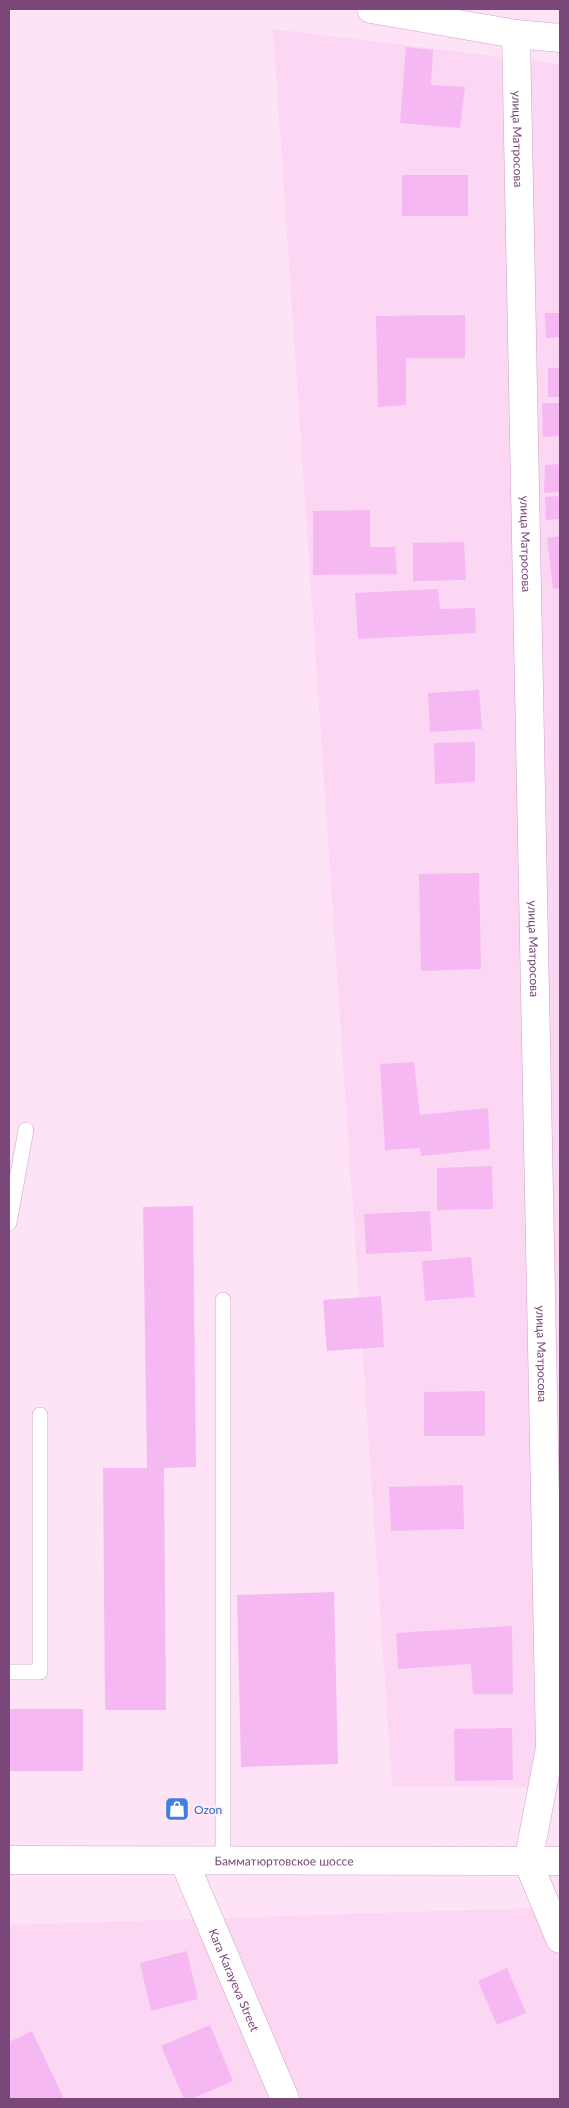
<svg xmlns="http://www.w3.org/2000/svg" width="569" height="2108" viewBox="0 0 569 2108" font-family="Lato,sans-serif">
<rect width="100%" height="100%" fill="#fee3f7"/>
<g fill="#fcd7f3">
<polygon points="273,29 560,64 560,1788 392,1786"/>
<polygon points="560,1907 560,2099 9,2099 9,1925"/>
</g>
<g fill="#f6b8f2">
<polygon points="406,47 433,50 431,85 465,87 460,128 400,123"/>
<rect x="402" y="175" width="66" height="41"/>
<polygon points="545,313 560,313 560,337 546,338"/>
<polygon points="465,315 465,358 406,358 406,405 378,407 376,316"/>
<rect x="548" y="368" width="12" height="29"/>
<polygon points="542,403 560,403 560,436 543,437"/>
<polygon points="560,464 560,492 544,493 545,465"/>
<polygon points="560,496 560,519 546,520 545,497"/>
<polygon points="370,510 370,547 395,547 397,574 313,575 313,511"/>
<polygon points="560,536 560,588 553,589 547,538"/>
<polygon points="464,542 466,580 413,581 413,543"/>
<polygon points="438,589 440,609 475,608 476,633 358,639 355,593"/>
<polygon points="479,690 482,729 430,732 428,693"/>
<polygon points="475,742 475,782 435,784 434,743"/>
<polygon points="479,873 481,969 421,971 419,874"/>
<polygon points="414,1062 420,1115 488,1108 490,1149 421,1156 420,1148 385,1150 380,1064"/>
<polygon points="492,1166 493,1209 437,1210 437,1168"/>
<polygon points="193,1206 196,1467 164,1468 166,1710 105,1710 103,1468 147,1468 143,1207"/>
<polygon points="430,1211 432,1251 366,1254 364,1214"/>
<polygon points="471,1257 475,1297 425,1301 422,1261"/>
<polygon points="381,1296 384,1347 327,1351 323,1300"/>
<polygon points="485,1391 485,1436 424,1436 424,1392"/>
<polygon points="463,1485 464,1529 391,1531 389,1487"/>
<polygon points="334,1592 338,1764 241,1767 237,1595"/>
<polygon points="512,1626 513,1694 473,1694 471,1664 398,1669 396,1633"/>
<rect x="9" y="1709" width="74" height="62"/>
<polygon points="512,1728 513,1780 455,1781 454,1729"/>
<polygon points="187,1951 198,1999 151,2011 140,1963"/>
<polygon points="507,1968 526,2013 497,2025 478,1981"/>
<polygon points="210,2025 233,2081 191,2099 184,2099 161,2046"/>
<polygon points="32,2031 64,2099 9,2099 9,2042"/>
</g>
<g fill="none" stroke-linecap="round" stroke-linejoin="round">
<defs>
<g id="lane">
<polyline points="9,1223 26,1130"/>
<polyline points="223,1300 223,1861"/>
<polyline points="9,1672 40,1672 40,1415"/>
</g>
<g id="street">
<polyline points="371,9 516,34 560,38"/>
<path id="s1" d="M516,34L550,1748L528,1862L560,1939"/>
<path id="s2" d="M184,1861L285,2099"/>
</g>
<g id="secondary">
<path id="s3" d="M9,1860L560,1861"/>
</g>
</defs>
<use href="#lane" stroke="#cca3c8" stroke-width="16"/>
<use href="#street" stroke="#cca3c8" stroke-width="29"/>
<use href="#secondary" stroke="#d0a1cb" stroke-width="29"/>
<use href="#lane" stroke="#fff" stroke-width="15"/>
<use href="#street" stroke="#fff" stroke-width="28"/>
<use href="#secondary" stroke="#fff" stroke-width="28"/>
</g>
<defs>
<symbol id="shop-square" viewBox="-11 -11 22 22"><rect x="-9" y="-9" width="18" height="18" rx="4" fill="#3f7fe0" stroke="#ffecfa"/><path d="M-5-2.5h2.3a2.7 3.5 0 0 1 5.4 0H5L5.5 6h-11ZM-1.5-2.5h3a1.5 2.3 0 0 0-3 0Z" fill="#fff"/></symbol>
</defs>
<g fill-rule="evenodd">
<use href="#shop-square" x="163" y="1795" width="28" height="28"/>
</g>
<g text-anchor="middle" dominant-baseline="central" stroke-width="4.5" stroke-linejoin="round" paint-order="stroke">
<g font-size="12" fill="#794778" stroke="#ffecfa">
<text stroke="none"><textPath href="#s1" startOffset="105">улица Матросова</textPath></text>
<text stroke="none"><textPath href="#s1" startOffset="510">улица Матросова</textPath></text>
<text stroke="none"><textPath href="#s1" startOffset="915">улица Матросова</textPath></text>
<text stroke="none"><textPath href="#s1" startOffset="1320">улица Матросова</textPath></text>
<text stroke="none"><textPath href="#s3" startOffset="275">Бамматюртовское шоссе</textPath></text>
<text stroke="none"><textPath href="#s2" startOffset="129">Kara Karayeva Street</textPath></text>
</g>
<g font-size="12" fill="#366cbe" stroke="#ffecfa" text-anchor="start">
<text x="194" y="1809">Ozon</text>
</g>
</g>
<rect width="569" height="2108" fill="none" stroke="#794778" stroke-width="20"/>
</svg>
